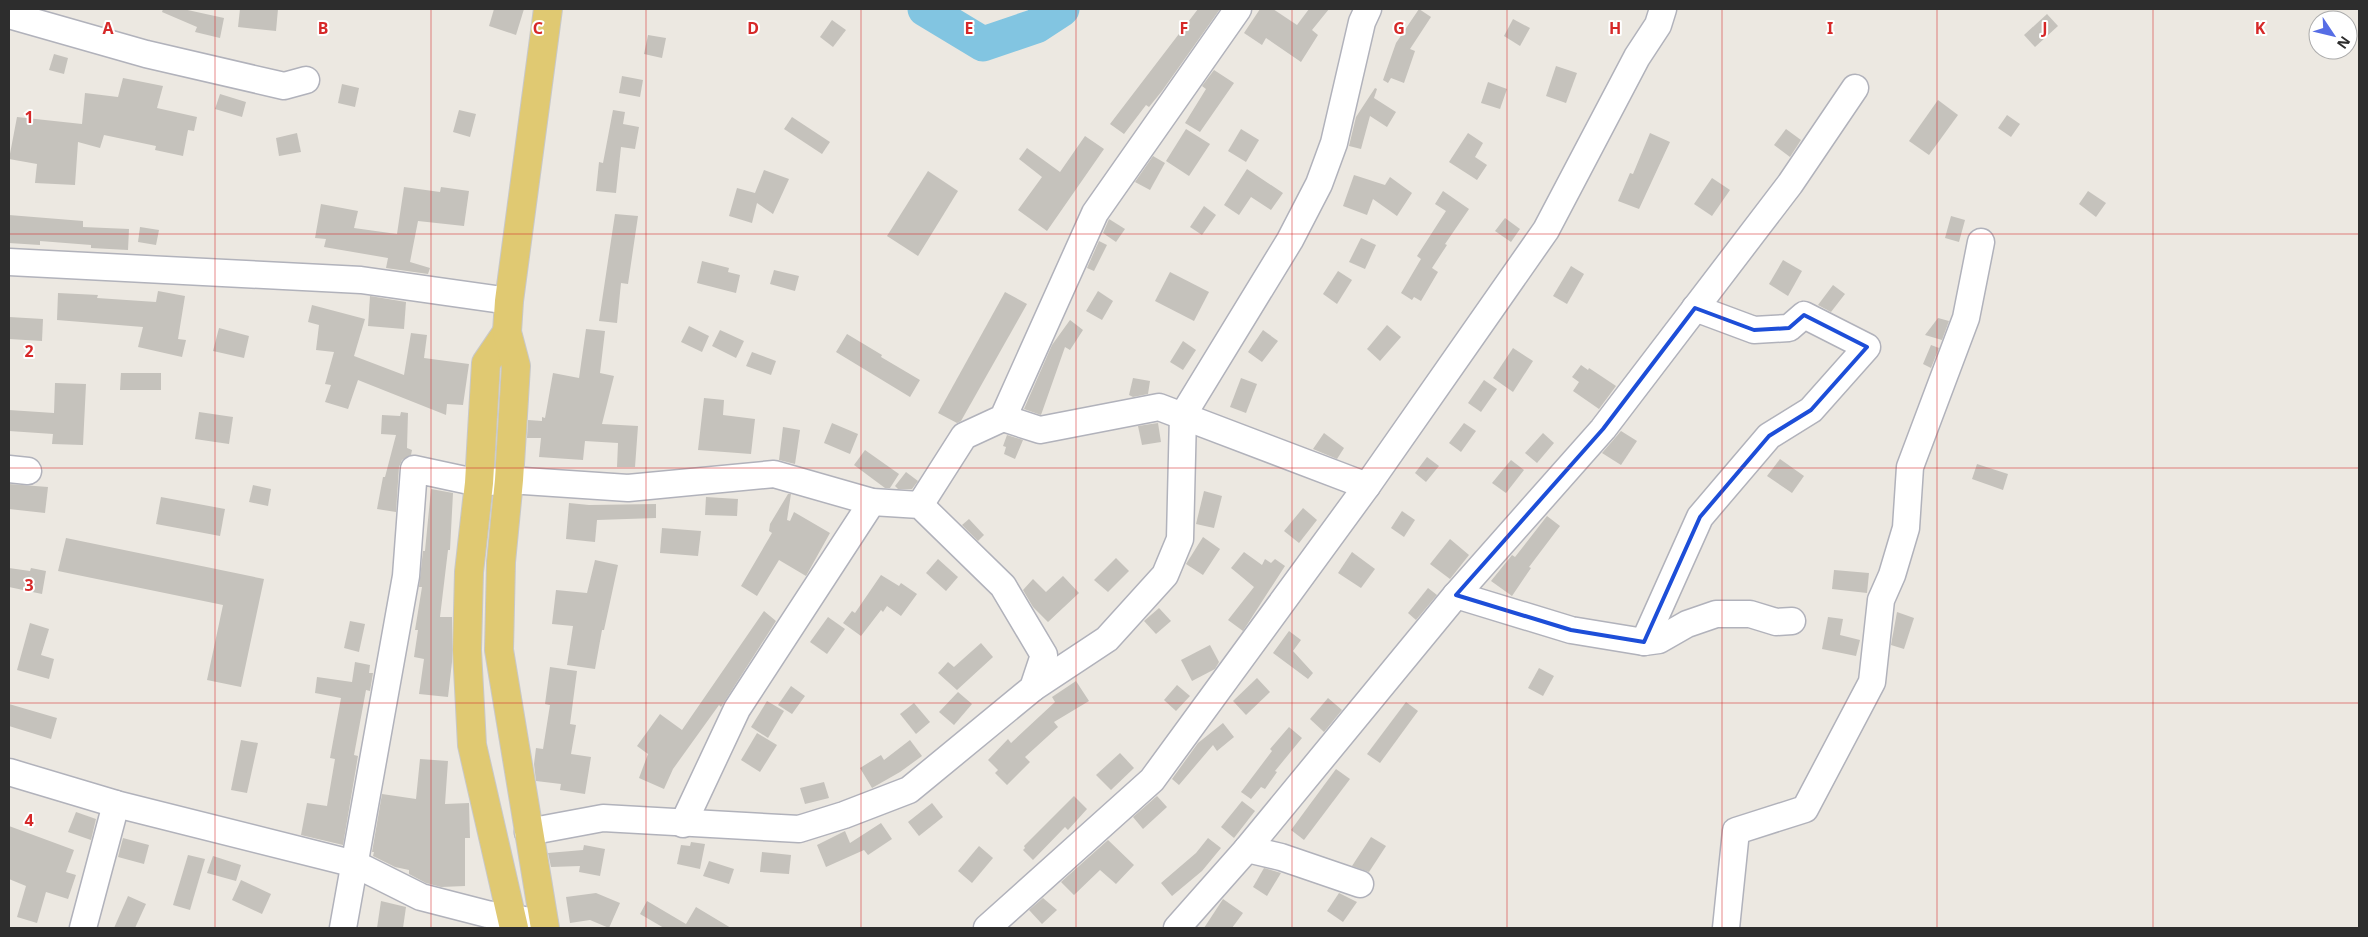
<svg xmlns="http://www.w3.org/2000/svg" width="2368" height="937" viewBox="0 0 2368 937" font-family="'Noto Sans',sans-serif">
<rect width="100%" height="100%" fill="#ece8e1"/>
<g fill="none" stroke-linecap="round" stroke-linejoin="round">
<polyline stroke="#82c5e1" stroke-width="35" points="925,9 983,44 1036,26 1062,9"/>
</g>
<g fill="#c5c2bc">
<polygon points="163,9 183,9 224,18 220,38 195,32 197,27 162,12"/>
<polygon points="240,9 278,9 276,31 238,27"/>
<polygon points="494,9 524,9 516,35 489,26"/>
<polygon points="1198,9 1220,9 1162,91 1149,107 1146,105 1124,134 1110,124"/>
<polygon points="1260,9 1273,9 1297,25 1309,9 1329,9 1312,30 1318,35 1301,62 1266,38 1262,45 1244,33"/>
<polygon points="1419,9 1431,17 1410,49 1415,51 1404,83 1391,78 1388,83 1383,80 1396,43"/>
<polygon points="2047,14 2058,26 2035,47 2024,35"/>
<polygon points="1513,19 1530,28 1520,46 1504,36"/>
<polygon points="832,20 846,30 833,47 820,37"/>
<polygon points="648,35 666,38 662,58 644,54"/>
<polygon points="54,54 68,58 64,74 49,70"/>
<polygon points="1556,66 1577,73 1566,103 1546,96"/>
<polygon points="1214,70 1234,83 1200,132 1185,123 1206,89 1202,86"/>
<polygon points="622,76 643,80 640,97 619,93"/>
<polygon points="123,78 163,86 157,108 197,117 194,131 188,130 183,156 155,150 156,146 104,135 100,148 78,142 75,185 35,183 37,164 9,159 17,117 82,124 85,93 118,97"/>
<polygon points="1488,82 1507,89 1500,109 1481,103"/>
<polygon points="342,84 359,88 355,107 338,103"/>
<polygon points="1375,88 1377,89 1374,98 1396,112 1387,127 1370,116 1361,149 1349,146 1356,117"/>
<polygon points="220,94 246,102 242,117 215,109"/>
<polygon points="1938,100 1958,115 1929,155 1909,141"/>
<polygon points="459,110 476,114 470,137 453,132"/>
<polygon points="613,110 625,112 623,124 639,127 635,149 621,147 616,193 596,191 599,162 603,163"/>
<polygon points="2007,115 2020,124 2011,137 1998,128"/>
<polygon points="792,117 830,142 822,154 784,129"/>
<polygon points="1186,129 1210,144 1189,176 1166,161"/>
<polygon points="1241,129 1259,140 1246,162 1228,151"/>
<polygon points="1786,129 1801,140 1790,157 1774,145"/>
<polygon points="297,133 301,152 279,156 276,138"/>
<polygon points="1468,133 1483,143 1475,157 1487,165 1477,180 1449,162"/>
<polygon points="1650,133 1670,142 1639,209 1618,201 1630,173 1633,174"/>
<polygon points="1085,136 1104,149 1047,231 1018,210 1042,177 1019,159 1027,148 1060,172"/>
<polygon points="1153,156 1165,163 1150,190 1135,182"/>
<polygon points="1247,169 1283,193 1271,210 1251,197 1239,215 1224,205"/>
<polygon points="764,170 789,179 773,214 757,203 752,223 729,216 737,188 755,193"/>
<polygon points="928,171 958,191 918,256 887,236"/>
<polygon points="1354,175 1385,185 1390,177 1412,193 1397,216 1373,199 1367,215 1343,206"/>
<polygon points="1712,178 1730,190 1712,216 1694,204"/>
<polygon points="404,187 440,192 441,187 469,191 464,226 418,221 410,262 430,268 428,274 386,268 388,258 324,247 326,239 315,238 321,204 358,211 354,228 397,234"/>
<polygon points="1443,191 1469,209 1445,244 1447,245 1432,268 1438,272 1421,301 1414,297 1412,300 1401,293 1421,259 1417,256 1446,211 1435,204"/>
<polygon points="2088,191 2106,203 2096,217 2079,204"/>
<polygon points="1204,206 1216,215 1202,235 1190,227"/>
<polygon points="615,214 638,216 628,284 621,283 617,323 599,321"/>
<polygon points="9,215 83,221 83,227 129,229 128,250 91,248 91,245 40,241 40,245 9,243"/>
<polygon points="1951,216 1965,220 1959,242 1945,238"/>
<polygon points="1505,218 1520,229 1511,242 1495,231"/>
<polygon points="1109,219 1125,229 1116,242 1103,233"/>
<polygon points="140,227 159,230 156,245 138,242"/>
<polygon points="1361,238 1376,245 1365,269 1349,262"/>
<polygon points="1099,241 1107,245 1094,271 1087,268"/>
<polygon points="1783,260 1802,271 1788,296 1769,284"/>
<polygon points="702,261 729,268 728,272 740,275 736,293 697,283"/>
<polygon points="1571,266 1584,274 1567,304 1553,296"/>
<polygon points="774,270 799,276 795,291 770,284"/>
<polygon points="1338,271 1352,280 1337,304 1323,294"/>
<polygon points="1170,272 1209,292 1194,321 1155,301"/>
<polygon points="1833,285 1845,294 1831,312 1818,305"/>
<polygon points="158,291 185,296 178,339 186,340 182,357 138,347 143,327 57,320 58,293 98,295 97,298 156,302"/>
<polygon points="1098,291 1113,301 1102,320 1086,311"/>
<polygon points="1005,292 1027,304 961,421 957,423 938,413"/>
<polygon points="370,296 406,302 404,329 368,326"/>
<polygon points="312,305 365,319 354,356 404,375 411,333 427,335 424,358 469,364 463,405 447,404 446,415 358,380 348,409 325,402 331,385 325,384 334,352 316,350 319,325 308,322"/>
<polygon points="9,317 43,319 42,341 9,339"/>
<polygon points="1938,318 1949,321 1942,340 1925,335"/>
<polygon points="1070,320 1083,330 1070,350 1065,347 1041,415 1024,409 1052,345"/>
<polygon points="1387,325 1401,337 1380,361 1367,349"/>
<polygon points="689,326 709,336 702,352 681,342"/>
<polygon points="219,328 249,336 244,358 213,351"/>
<polygon points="586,329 605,331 600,373 614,376 602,424 638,426 635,467 617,467 618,443 585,441 583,460 539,457 541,438 527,438 528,420 542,421 542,417 545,418 553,373 579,378"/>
<polygon points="720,330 744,341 736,358 712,346"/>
<polygon points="1263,330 1278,341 1262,362 1248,352"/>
<polygon points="847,334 882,355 881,357 920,380 910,397 836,352"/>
<polygon points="1183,341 1196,350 1183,370 1170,362"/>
<polygon points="1931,345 1939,348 1931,368 1923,364"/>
<polygon points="1513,348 1533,361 1513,392 1493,378"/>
<polygon points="752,352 776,361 771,375 746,366"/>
<polygon points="1581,365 1588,370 1589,368 1616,386 1599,409 1573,391 1579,382 1572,377"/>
<polygon points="121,373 161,373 161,390 120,390"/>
<polygon points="1133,378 1150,381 1148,394 1133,397 1129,395"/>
<polygon points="1241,378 1257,384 1246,413 1230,407"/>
<polygon points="1484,380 1497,389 1481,412 1468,403"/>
<polygon points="55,383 86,384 83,445 52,444 53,434 9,431 9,410 54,413"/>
<polygon points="704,398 724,400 723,415 755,419 751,454 698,450"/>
<polygon points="199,412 233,417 229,444 195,439"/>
<polygon points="401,412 408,413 407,448 412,450 411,455 402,460 399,467 396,512 377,509 383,477 385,477 396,435 381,434 382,415 400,416"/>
<polygon points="832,423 858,434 850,454 824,443"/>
<polygon points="1158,423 1161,442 1142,445 1138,426"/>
<polygon points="1464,423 1476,431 1461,452 1449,443"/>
<polygon points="783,427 800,430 795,464 779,460"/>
<polygon points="1621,431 1637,441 1621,465 1602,453"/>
<polygon points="1324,433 1344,448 1337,459 1313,449"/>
<polygon points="1543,433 1554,443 1537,463 1525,453"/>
<polygon points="1007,435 1023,440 1015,459 1004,454 1006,447 1003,446"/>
<polygon points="865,450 899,474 890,488 885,488 854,465"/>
<polygon points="1427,457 1439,466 1426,482 1415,473"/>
<polygon points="1780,459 1804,476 1792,493 1767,476"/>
<polygon points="1511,460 1524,470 1506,493 1492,483"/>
<polygon points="1977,464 2008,474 2003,490 1972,479"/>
<polygon points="906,472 918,481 912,489 898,489 895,486"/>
<polygon points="9,484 48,487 45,513 9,509"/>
<polygon points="253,485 271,489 268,506 249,502"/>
<polygon points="431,489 453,493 450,550 448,550 440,617 452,617 452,662 448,697 419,694 424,659 414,657 418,630 415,630 422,587 419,587 423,551 425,551"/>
<polygon points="1204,491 1222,496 1214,528 1196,524"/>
<polygon points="788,494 791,494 787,520 790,521 794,512 830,533 806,576 779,560 757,596 741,586 772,533 769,531 770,524"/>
<polygon points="161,497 225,509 220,536 156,524"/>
<polygon points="706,497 738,499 737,516 705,515"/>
<polygon points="569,503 589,505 656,504 656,518 597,520 595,542 566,539"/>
<polygon points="1303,508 1317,520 1299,543 1284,531"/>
<polygon points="1402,511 1415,520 1404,537 1391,528"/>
<polygon points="1547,516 1560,526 1529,567 1531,568 1512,596 1491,581 1512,555 1515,557"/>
<polygon points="969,519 984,535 978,541 962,525"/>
<polygon points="662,528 701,531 698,556 660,553"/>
<polygon points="1203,537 1220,549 1203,575 1186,564"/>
<polygon points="66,538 264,579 241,687 207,680 223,605 58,571"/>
<polygon points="1450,539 1469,555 1450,579 1430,564"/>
<polygon points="1244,552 1262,565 1265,559 1271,563 1275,559 1285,566 1243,631 1228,620 1254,587 1231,568"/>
<polygon points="1352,552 1375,569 1361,588 1338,573"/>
<polygon points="1116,558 1129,571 1108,592 1094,580"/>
<polygon points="938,559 958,577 946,591 926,573"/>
<polygon points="595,560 618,565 604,630 602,630 595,669 567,665 573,626 552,624 556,590 587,593"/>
<polygon points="9,568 30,571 31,568 46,571 42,594 9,587"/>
<polygon points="1834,570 1869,573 1867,593 1832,589"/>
<polygon points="881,575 899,586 901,583 917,594 901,616 887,606 883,612 881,610 861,636 843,623 852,611 855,613"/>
<polygon points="1063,576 1079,593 1048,622 1033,607 1023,590 1033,579 1046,592"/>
<polygon points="1428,588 1437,595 1416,620 1408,613"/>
<polygon points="1159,608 1171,621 1156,634 1144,621"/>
<polygon points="764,611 776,621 721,707 719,705 673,769 664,789 639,778 648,754 637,746 660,714 682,730"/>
<polygon points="1897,612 1914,618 1904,649 1891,645"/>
<polygon points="828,617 845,629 827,654 810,642"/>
<polygon points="1828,617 1843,619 1840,635 1860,640 1856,656 1822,649"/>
<polygon points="350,621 365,624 359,652 344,648"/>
<polygon points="30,623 49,629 41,655 54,659 49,679 17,670"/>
<polygon points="1289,631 1301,640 1293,651 1313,673 1308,679 1273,653"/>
<polygon points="981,643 993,657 957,690 938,673 948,662 954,667"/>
<polygon points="1210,645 1219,662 1215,669 1192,681 1181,660"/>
<polygon points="355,662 370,665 369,673 373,673 370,691 366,690 354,755 358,756 343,845 301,835 307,803 327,806 335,759 330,758 341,698 315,693 317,677 352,682"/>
<polygon points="550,667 577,671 570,724 576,725 571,754 591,757 585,794 560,790 561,784 536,781 534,764 536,748 543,749 550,705 545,704"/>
<polygon points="1539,668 1554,676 1543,696 1528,688"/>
<polygon points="1257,678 1270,692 1246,715 1233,701"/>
<polygon points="1076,681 1089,701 1054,722 1058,727 1025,757 1030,762 1007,785 995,773 998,770 988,760 1008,739 1011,743 1055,702 1052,697"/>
<polygon points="1177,685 1190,696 1176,711 1164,700"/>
<polygon points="791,686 805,696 792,714 778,705"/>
<polygon points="958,692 972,704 954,725 939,712"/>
<polygon points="1328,698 1342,710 1324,732 1310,719"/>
<polygon points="767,701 784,711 768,738 751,727"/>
<polygon points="1406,702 1418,711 1380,763 1367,754"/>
<polygon points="914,703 930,722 916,734 900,714"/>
<polygon points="9,704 57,718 51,739 9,726"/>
<polygon points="1223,723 1234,737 1217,751 1213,745 1179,785 1172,779 1198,743"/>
<polygon points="1289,727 1302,738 1275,771 1277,772 1265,789 1261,787 1251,799 1241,792 1272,751 1270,749"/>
<polygon points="757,733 777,745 760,772 741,760"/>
<polygon points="241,740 258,743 247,793 231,790"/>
<polygon points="910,740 922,756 900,772 872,788 860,768 881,755 884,760"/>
<polygon points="1120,753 1134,768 1111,790 1096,775"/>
<polygon points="420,759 448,761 445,804 469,803 470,838 465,838 465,886 441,887 426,883 409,874 409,870 395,867 373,856 374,852 372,852 382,794 416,799"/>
<polygon points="1336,769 1350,779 1304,840 1291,830"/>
<polygon points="824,782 829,798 805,804 800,788"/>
<polygon points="1074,796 1087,809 1068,830 1065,827 1033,860 1023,850 1025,848 1024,846"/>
<polygon points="1157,796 1167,807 1143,829 1133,817"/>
<polygon points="1242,801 1255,811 1234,838 1221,827"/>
<polygon points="932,803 943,817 919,836 908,822"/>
<polygon points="76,812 96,819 91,840 68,832"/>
<polygon points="881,823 892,839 868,855 864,850 826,867 817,845 845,831 850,843"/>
<polygon points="9,826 74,850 66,872 76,875 68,899 46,892 37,923 17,917 26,886 9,879"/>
<polygon points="1371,837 1386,846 1369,872 1352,866"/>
<polygon points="123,838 149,845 144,864 118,857"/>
<polygon points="1208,838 1221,848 1202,871 1172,896 1161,883 1196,853"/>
<polygon points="1108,840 1134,865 1116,884 1100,870 1074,895 1061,882"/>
<polygon points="691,842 705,844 700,869 677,864 681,845 690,846"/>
<polygon points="584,845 605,849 600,876 579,872 580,866 551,867 548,853 583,850"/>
<polygon points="979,846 993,858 972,883 958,871"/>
<polygon points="762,852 791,855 789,874 760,872"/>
<polygon points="188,855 205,859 190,910 173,905"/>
<polygon points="213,856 241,865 236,881 207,873"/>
<polygon points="709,861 734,869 729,884 703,876"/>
<polygon points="1264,868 1281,873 1267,896 1253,887"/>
<polygon points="241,880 271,894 262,914 232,900"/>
<polygon points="596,893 620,903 609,928 590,920 570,923 566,897"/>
<polygon points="1339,893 1357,902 1343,922 1327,911"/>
<polygon points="128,896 146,904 135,928 114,928"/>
<polygon points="1043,898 1057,910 1042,924 1029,910"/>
<polygon points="1223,899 1243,913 1232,928 1204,928"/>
<polygon points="381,901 406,907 403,928 377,928"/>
<polygon points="647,901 686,924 696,907 731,928 664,928 640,914"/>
</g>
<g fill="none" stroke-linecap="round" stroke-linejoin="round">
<defs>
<g id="minor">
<polyline points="9,15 146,54 284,86 306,80"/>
<polyline points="9,262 361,280 509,301"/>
<polyline points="1003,418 1040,430 1159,407 1367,486"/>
<polyline points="9,469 28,471"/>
<polyline points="920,505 964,436 1003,418 1095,213 1238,9"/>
<polyline points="1456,595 1571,630 1644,642 1659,640 1687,624 1716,614 1750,614 1776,622 1792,621"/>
<polyline points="1644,642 1700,517 1769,436 1811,410 1867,347 1804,315 1789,328 1754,330 1695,308"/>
<polyline points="1033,688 1107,639 1165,575 1180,539 1183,415 1290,240 1319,184 1334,143 1362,22 1368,9"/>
<polyline points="9,772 116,804 355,864 421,897 487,914 544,923"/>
<polyline points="683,824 737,709 872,502"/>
<polyline points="1247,849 1281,857 1360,884"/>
<polyline points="83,928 116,804"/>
<polyline points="343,928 406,576 414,469 479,483 509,480 628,488 774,474 872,502 920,505 1003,586 1044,655 1033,688 909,790 844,815 799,829 603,818 528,832"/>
<polyline points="987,928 1152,780 1367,486 1546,230 1637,57 1658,25 1663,9"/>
<polyline points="1177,928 1247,849 1456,595 1603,429 1790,184 1855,88"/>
<polyline points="1726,928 1736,831 1805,809 1872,682 1881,600 1892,575 1906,528 1910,467 1966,318 1981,242"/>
</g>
<g id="major">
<polyline points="507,332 486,363 479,483 469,572 467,650 472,745 514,928"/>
<polyline points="545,928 499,650 501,562 509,480 516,366 507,332 509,301 548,9"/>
</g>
</defs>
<use href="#minor" stroke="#b1b2bb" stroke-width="29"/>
<use href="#major" stroke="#c8c8c8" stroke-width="30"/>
<use href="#minor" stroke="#fff" stroke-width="26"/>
<use href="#major" stroke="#e0c972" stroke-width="28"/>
</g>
<path fill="none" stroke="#1d4ed8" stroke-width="4" stroke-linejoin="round" d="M1695,308L1754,330L1789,328L1804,315L1867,347L1811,410L1769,436L1700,517L1644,642L1571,630L1456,595L1603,429Z"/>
<path fill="none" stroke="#d62828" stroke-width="1" stroke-opacity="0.55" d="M215,9V928M431,9V928M646,9V928M861,9V928M1076,9V928M1292,9V928M1507,9V928M1722,9V928M1937,9V928M2153,9V928M9,234H2359M9,468H2359M9,703H2359"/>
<g font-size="16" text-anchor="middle" font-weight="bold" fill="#d62828" stroke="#fff" stroke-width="4" stroke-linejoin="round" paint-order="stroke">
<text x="108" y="34">A</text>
<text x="323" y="34">B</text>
<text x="538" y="34">C</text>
<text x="753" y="34">D</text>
<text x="969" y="34">E</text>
<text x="1184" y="34">F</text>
<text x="1399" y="34">G</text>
<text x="1615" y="34">H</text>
<text x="1830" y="34">I</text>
<text x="2045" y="34">J</text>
<text x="2260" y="34">K</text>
<text x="29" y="123">1</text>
<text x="29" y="357">2</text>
<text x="29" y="591">3</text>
<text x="29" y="826">4</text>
</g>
<rect width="2368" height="937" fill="none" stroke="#2d2d2d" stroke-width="20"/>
<g transform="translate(2333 35) rotate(125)"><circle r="24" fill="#ffffff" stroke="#ababab"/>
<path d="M0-4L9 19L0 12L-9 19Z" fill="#566de5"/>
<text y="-8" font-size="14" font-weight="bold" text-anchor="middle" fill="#2d2d2d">N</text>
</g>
</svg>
